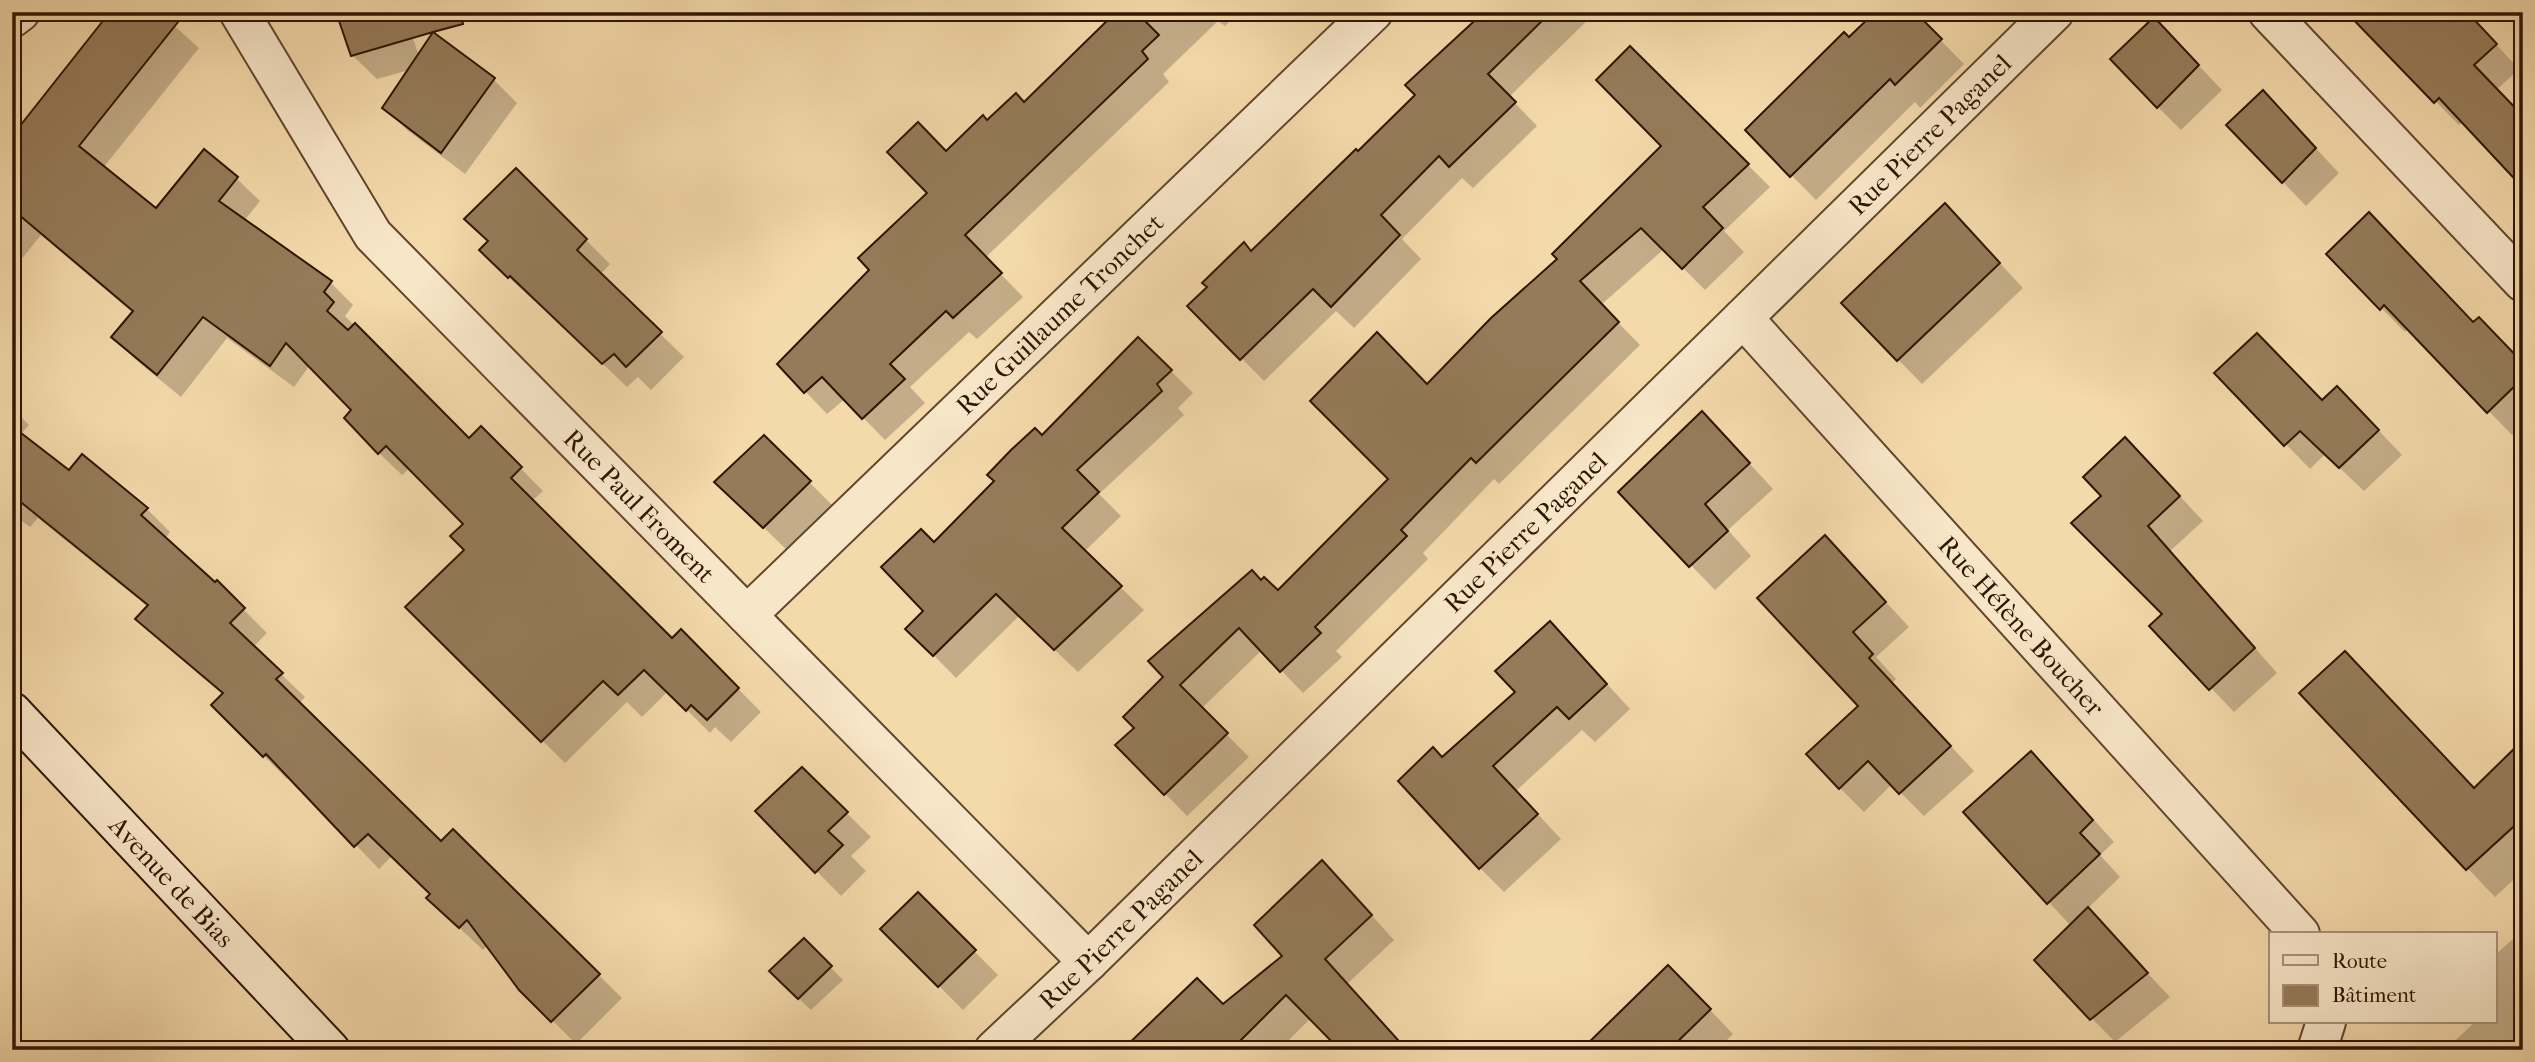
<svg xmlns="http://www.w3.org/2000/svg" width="2535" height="1062" viewBox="0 0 2535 1062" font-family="'IM FELL French Canon',serif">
<rect width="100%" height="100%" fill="#f4d9aa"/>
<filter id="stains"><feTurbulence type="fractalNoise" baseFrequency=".00286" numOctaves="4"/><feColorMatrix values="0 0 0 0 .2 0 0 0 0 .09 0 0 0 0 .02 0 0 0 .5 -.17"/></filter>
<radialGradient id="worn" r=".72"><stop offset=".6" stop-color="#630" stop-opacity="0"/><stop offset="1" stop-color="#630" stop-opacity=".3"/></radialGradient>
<g fill="#0003">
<polygon points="159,12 199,48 103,168 156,210 205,152 237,179 260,201 244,221 330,282 353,305 345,316 469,440 481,428 543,491 532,501 672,640 681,631 761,712 731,742 715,727 710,733 668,691 642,717 627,702 565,763 408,607 466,550 465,524 410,468 402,475 379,453 353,410 310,365 294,387 227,338 181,397 136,360 113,337 133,313 41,235 12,271 12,139"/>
<polygon points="404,12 419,56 434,34 494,80 517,103 465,174 407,130 384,107 409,70 377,79 352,55"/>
<polygon points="1119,12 1239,12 1225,26 1218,21 1163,74 1169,82 985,258 1023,297 977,339 969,332 910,387 925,403 885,440 845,399 827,414 779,364 872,270 930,193 946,153 988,122 1024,104"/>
<polygon points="1486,12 1596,12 1509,97 1537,126 1473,188 1462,178 1402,239 1421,259 1354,328 1336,311 1264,381 1190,306 1252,253 1417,96"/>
<polygon points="1913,12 1964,64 1920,108 1915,102 1816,200 1747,130 1849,39"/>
<polygon points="2476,23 2519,69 2459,125 2365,30"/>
<polygon points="2177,43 2222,90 2181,130 2158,107"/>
<polygon points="1630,48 1770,187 1724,231 1744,252 1705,290 1664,249 1601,305 1640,345 1499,484 1494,479 1423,553 1428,559 1336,651 1342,657 1303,693 1262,650 1201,709 1249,757 1187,816 1118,745 1136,728 1261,582 1278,592 1390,479 1427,386 1559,259 1663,146"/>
<polygon points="2263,92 2339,173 2306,206 2229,126"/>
<polygon points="516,170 610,264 600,275 684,357 651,390 638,377 627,387 535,299 534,301 505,274 489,242"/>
<polygon points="1969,230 2023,288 1922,384 1844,304"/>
<polygon points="2328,254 2474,324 2523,364 2523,425 2512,435 2408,328 2405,332"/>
<polygon points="1171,371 1193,393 1178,408 1184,415 1099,494 1121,516 1084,552 1144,610 1078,672 1019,616 956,678 908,629 925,611 934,544 1042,438"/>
<polygon points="2217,373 2361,412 2402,455 2364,491 2325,454 2310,469"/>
<polygon points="12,408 29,425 21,434 69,472 147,509 170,532 165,539 215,584 217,583 267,633 253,647 305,697 299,704 442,843 453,832 622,998 576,1044 521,989 488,945 483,950 452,921 432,894 392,856 379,869 290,776 287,779 213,705 223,695 161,642 138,619 148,607 38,518 30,527 12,514"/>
<polygon points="764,437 834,507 788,551 741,506"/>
<polygon points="1726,438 1773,489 1728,530 1751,556 1715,590 1620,492"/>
<polygon points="2149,463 2203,521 2170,551 2277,673 2234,712 2152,626 2165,614 2104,496"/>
<polygon points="1849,562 1909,627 1876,657 1896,679 1892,683 1974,771 1924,816 1892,784 1864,812 1840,788 1861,706 1759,599"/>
<polygon points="1574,648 1630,709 1595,742 1582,730 1516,791 1561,839 1504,892 1480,868 1442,759"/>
<polygon points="2301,693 2475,789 2523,743 2523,871 2495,897"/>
<polygon points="802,769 871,837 851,856 866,871 841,896 758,811"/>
<polygon points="2053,775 2114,842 2100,855 2120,877 2087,909 2170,997 2115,1042 2036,961 2071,926 1965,812"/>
<polygon points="1346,887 1394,940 1347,984 1407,1050 1358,1050 1311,1018 1279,1050 1142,1050 1223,1006 1284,956"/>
<polygon points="918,895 998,975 963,1010 882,929"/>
<polygon points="2523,930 2523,1050 2445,1050 2475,1022 2495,1022 2495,955"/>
<polygon points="804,940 843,980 811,1010 783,984"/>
<polygon points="1692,991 1733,1034 1717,1050 1597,1050"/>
</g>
<g fill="#957b59" stroke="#2f1502" stroke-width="2">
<polygon points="110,12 186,12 79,146 156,208 204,149 238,177 219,201 332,281 324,292 334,302 327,311 348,330 355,323 469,438 481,426 522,467 511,478 672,638 681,629 739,688 707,720 691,705 686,711 644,670 618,695 603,681 541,742 405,607 464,550 450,536 463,524 386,446 378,454 344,418 351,410 286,343 270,366 203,317 157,375 111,337 133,311 12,209 12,136"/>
<polygon points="336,12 461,12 463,24 433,32 495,78 441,153 382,108 433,32 351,56"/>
<polygon points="1116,12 1136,12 1159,35 1142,51 1148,59 965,235 1002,273 953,318 946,311 890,364 905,379 862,419 822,377 804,393 777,364 869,270 858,258 927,193 887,152 918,122 946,151 983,115 987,120 1016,93 1024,102"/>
<polygon points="1484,12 1551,12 1488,74 1516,102 1449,167 1439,156 1381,215 1400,235 1331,307 1313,289 1240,360 1187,306 1207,287 1202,283 1244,242 1251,251 1356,149 1358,151 1415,95 1405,85"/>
<polygon points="1875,12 1915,12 1942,39 1895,85 1890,79 1790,177 1745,130 1844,32 1849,37"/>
<polygon points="2346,12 2467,12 2497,44 2474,65 2523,116 2523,188 2439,98 2434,103"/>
<polygon points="2154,17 2199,65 2157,108 2110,59"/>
<polygon points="1630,46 1749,164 1703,207 1723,228 1682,269 1641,228 1580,281 1619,322 1476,463 1471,458 1401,530 1407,536 1315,627 1321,633 1280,672 1239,628 1180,685 1228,733 1164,795 1115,745 1134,728 1123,717 1163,677 1148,661 1252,570 1261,580 1264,577 1278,590 1388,479 1310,401 1377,332 1427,384 1491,318 1557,259 1552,254 1661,146 1596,80"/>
<polygon points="2263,90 2316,148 2282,183 2226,125"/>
<polygon points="516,168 587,239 577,250 662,332 626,367 614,354 602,364 510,276 508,278 479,250 488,241 464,219"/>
<polygon points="1945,203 2000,263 1897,361 1841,303"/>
<polygon points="2369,212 2473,322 2479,317 2523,363 2523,378 2487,413 2384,305 2380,310 2326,254"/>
<polygon points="2257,333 2322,400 2337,386 2379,430 2339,468 2300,431 2284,446 2214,373"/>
<polygon points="1138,337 1172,370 1157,384 1162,391 1077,470 1099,492 1062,528 1122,586 1054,650 996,594 933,656 905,629 923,611 881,567 921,529 934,542 994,481 987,475 1011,450 1035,428 1042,435"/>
<polygon points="1702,411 1750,463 1705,504 1728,531 1689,567 1618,492"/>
<polygon points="12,426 69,470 82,454 148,508 141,515 215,582 217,580 245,608 230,623 283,673 276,679 441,841 453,829 600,974 551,1022 519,990 467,920 459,928 426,898 430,894 368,834 354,847 266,754 263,757 211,705 223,693 135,619 148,605 12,495"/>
<polygon points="764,435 811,481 763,528 714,482"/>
<polygon points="2125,437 2180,496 2148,526 2255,648 2209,690 2149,626 2162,614 2071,523 2101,496 2083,477"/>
<polygon points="1825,535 1886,602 1853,632 1873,654 1869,658 1951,746 1899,794 1868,761 1839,789 1806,754 1858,706 1757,598"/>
<polygon points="1550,621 1607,684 1569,719 1557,707 1493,766 1538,814 1479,869 1398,781 1433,747 1442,757 1515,692 1495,671"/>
<polygon points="2345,651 2474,788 2523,740 2523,818 2466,870 2299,693"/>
<polygon points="2031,751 2093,820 2080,833 2100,854 2047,904 1963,812"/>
<polygon points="802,767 848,812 828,831 843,845 815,873 755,811"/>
<polygon points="1322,860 1372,915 1325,959 1407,1050 1340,1050 1286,995 1231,1050 1122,1050 1197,978 1223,1004 1282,956 1254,925"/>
<polygon points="918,892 976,950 938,987 880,929"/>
<polygon points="2088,907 2148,973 2090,1020 2034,960"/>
<polygon points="804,938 832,966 798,999 769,971"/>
<polygon points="1668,965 1711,1009 1669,1050 1581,1050"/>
</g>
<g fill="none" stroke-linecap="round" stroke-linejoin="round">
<defs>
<g id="street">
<path id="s1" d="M239,12L373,235L1088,962"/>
<polyline points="2268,12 2523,282"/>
<polyline points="12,18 20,12"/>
<path id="s2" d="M1743,318L2300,934"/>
<path id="s3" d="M747,615L1373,12"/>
<path id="s4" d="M994,1050L1088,962L2054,12"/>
<polyline points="2317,1050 2326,1022"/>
</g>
<g id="secondary">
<path id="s5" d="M12,712L330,1050"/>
</g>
</defs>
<use href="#street" stroke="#60462c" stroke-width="42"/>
<use href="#secondary" stroke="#2f1502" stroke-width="42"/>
<use href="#street" stroke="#f8e6c8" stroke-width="38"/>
<use href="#secondary" stroke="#f8e6c8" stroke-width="38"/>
</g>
<g text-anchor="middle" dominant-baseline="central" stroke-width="5" stroke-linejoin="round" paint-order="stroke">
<g font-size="26" fill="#2f1502" stroke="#f8e6c8">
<text stroke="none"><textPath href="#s4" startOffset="1309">Rue Pierre Paganel</textPath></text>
<text stroke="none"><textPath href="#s3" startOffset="434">Rue Guillaume Tronchet</textPath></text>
<text stroke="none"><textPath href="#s1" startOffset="640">Rue Paul Froment</textPath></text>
<text stroke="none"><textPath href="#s4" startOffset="742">Rue Pierre Paganel</textPath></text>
<text stroke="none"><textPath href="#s2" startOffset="415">Rue Hélène Boucher</textPath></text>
<text stroke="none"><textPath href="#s5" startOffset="233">Avenue de Bias</textPath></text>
<text stroke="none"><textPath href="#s4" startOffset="175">Rue Pierre Paganel</textPath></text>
</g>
</g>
<rect width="2535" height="1062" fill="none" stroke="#f4d9aa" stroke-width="42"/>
<rect x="14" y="14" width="2507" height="1034" fill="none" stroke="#2f1502" stroke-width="3.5"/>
<rect x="21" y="21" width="2493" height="1020" fill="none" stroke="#2f1502" stroke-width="2"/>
<rect x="2269" y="932" width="228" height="91" fill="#f8e6c8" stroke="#a89279" stroke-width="2"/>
<rect x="2283" y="955" width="35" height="10" fill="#f8e6c8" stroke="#a89279" stroke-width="2"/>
<text x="2332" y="968" font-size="21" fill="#2f1502">Route</text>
<rect x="2283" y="985" width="35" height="21" fill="#957b59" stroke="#a89279" stroke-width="2"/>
<text x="2332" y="1002" font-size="21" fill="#2f1502">Bâtiment</text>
<rect width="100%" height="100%" filter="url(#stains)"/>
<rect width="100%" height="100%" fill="url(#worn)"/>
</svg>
